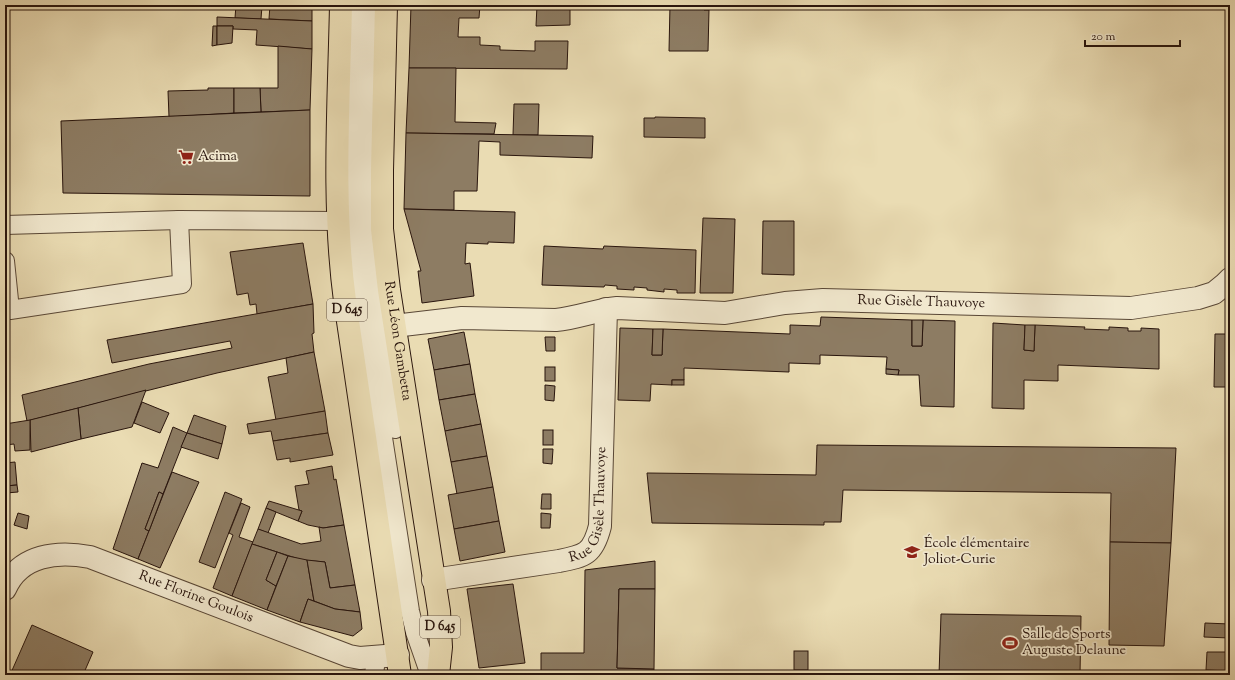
<svg xmlns="http://www.w3.org/2000/svg" width="1235" height="680" viewBox="0 0 1235 680" font-family="'Sorts Mill Goudy',serif">
<rect width="100%" height="100%" fill="#eadcb3"/>
<filter id="stains"><feTurbulence type="fractalNoise" baseFrequency=".005" numOctaves="4"/><feColorMatrix values="0 0 0 0 .2 0 0 0 0 .09 0 0 0 0 .02 0 0 0 .5 -.17"/></filter>
<radialGradient id="worn" r=".72"><stop offset=".6" stop-color="#630" stop-opacity="0"/><stop offset="1" stop-color="#630" stop-opacity=".3"/></radialGradient>
<g fill="#8d7c63" stroke="#29150d">
<polygon points="236,5 262,6 261,19 235,18"/>
<polygon points="270,5 312,5 312,21 269,19"/>
<polygon points="411,5 480,5 479,18 459,18 458,37 480,37 480,45 500,46 500,50 535,51 535,41 568,41 567,69 409,68"/>
<polygon points="537,5 570,5 570,25 536,26"/>
<polygon points="670,5 704,5 704,10 709,10 708,51 669,51"/>
<polygon points="217,17 312,21 312,49 256,45 257,30 233,29 233,26 217,26"/>
<polygon points="213,26 217,26 217,45 212,46"/>
<polygon points="217,26 233,26 232,43 217,45"/>
<polygon points="278,46 312,49 310,110 261,112 260,88 278,88"/>
<polygon points="409,68 456,68 455,122 496,123 494,134 406,133"/>
<polygon points="208,88 234,88 234,113 169,117 168,91 208,90"/>
<polygon points="234,88 260,88 261,112 234,113"/>
<polygon points="514,104 539,104 538,135 513,135"/>
<polygon points="310,110 310,196 63,193 61,121"/>
<polygon points="655,117 705,118 705,138 644,137 644,118 655,118"/>
<polygon points="406,133 593,136 592,158 500,155 500,142 479,141 477,191 454,191 454,210 404,209"/>
<polygon points="404,209 515,212 514,243 488,242 488,244 466,243 465,264 470,263 474,296 422,303 418,271 421,271"/>
<polygon points="703,218 735,219 733,293 700,293"/>
<polygon points="763,221 794,221 794,275 762,274"/>
<polygon points="303,243 313,304 257,314 256,304 250,305 248,293 237,295 230,252"/>
<polygon points="544,246 603,249 604,246 696,250 695,293 677,293 677,290 664,289 664,292 647,290 647,288 634,287 634,290 617,289 617,286 605,285 604,287 542,285"/>
<polygon points="313,304 314,333 312,334 314,352 217,373 27,421 22,395 149,364 232,348 230,341 112,363 107,340"/>
<polygon points="821,317 912,320 912,346 922,346 923,320 955,321 954,407 921,406 919,375 898,375 899,370 886,369 887,357 820,355 820,364 789,363 789,372 684,368 684,380 672,380 672,385 651,384 650,401 618,400 620,328 653,329 652,355 662,355 663,329 790,334 790,325 820,326"/>
<polygon points="912,320 923,320 922,346 912,346"/>
<polygon points="993,323 1025,325 1024,350 1034,351 1035,325 1085,327 1084,329 1109,330 1109,327 1128,328 1128,331 1141,331 1141,328 1159,329 1159,369 1058,365 1058,381 1024,380 1024,409 992,408"/>
<polygon points="1025,325 1035,325 1034,351 1024,350"/>
<polygon points="653,329 663,329 662,355 652,355"/>
<polygon points="464,332 470,364 434,370 428,339"/>
<polygon points="1215,334 1230,334 1230,387 1214,387"/>
<polygon points="545,337 555,337 555,351 546,351"/>
<polygon points="314,352 325,411 276,420 268,377 288,373 286,358"/>
<polygon points="470,364 475,394 439,400 434,370"/>
<rect x="545" y="367" width="10" height="14"/>
<polygon points="886,369 899,370 898,375 886,374"/>
<rect x="672" y="380" width="12" height="5"/>
<polygon points="545,385 555,386 554,401 545,400"/>
<polygon points="146,390 132,427 81,439 78,408"/>
<polygon points="475,394 481,424 445,431 439,400"/>
<polygon points="142,402 169,413 160,433 134,423"/>
<polygon points="78,408 81,439 31,452 30,420"/>
<polygon points="325,411 328,433 273,441 271,431 249,434 247,424"/>
<polygon points="194,415 226,426 222,444 187,433"/>
<polygon points="30,420 30,450 15,451 14,444 5,445 5,424"/>
<polygon points="481,424 487,456 451,462 445,431"/>
<polygon points="173,427 187,433 163,494 159,492 145,529 149,531 138,559 113,549 142,463 158,468"/>
<rect x="543" y="430" width="10" height="15"/>
<polygon points="187,433 222,444 218,459 181,447"/>
<polygon points="328,433 333,455 290,462 290,458 277,460 273,441"/>
<polygon points="817,445 1176,448 1171,543 1110,542 1111,493 843,490 841,522 824,522 824,525 652,523 647,473 816,475"/>
<polygon points="543,449 553,449 552,464 543,463"/>
<polygon points="487,456 493,487 457,494 451,462"/>
<polygon points="15,462 17,485 5,486 5,463"/>
<polygon points="332,466 334,480 336,479 344,525 323,528 308,525 298,521 302,511 299,510 295,486 309,484 306,471"/>
<polygon points="172,472 199,482 160,568 138,559"/>
<polygon points="17,485 18,492 6,493 5,486"/>
<polygon points="493,487 499,521 454,529 448,495"/>
<polygon points="159,492 163,494 149,531 145,529"/>
<polygon points="225,492 242,499 215,568 199,562"/>
<polygon points="542,494 551,494 551,509 541,509"/>
<polygon points="269,501 302,511 298,521 266,508"/>
<polygon points="241,503 250,507 239,537 253,542 232,596 213,588 233,535 229,533"/>
<polygon points="266,508 276,512 268,533 258,529"/>
<polygon points="18,513 29,516 27,529 14,525"/>
<polygon points="541,513 551,514 550,528 541,528"/>
<polygon points="499,521 505,552 460,561 454,529"/>
<polygon points="344,525 355,585 330,588 325,562 302,560 252,544 258,529 301,544 321,541 319,527 323,528"/>
<polygon points="1110,542 1171,543 1164,646 1109,645"/>
<polygon points="252,544 277,552 266,580 276,586 267,610 232,596"/>
<polygon points="277,552 288,556 276,586 266,580"/>
<polygon points="288,556 307,560 314,601 308,599 300,622 267,610"/>
<polygon points="307,560 325,562 330,588 355,585 360,612 335,609 314,601"/>
<polygon points="655,561 655,589 619,589 617,668 654,669 654,675 541,675 541,653 584,653 585,570"/>
<polygon points="513,584 525,663 479,668 467,589"/>
<polygon points="619,589 655,589 654,669 617,668"/>
<polygon points="308,599 335,609 360,612 362,629 353,636 300,622"/>
<polygon points="941,614 1081,616 1080,675 939,675"/>
<polygon points="1205,623 1230,624 1230,638 1204,637"/>
<polygon points="32,625 93,652 83,675 10,675"/>
<rect x="794" y="651" width="14" height="19"/>
<polygon points="1207,652 1229,652 1228,671 1206,670"/>
</g>
<g fill="none" stroke-linecap="round" stroke-linejoin="round">
<defs>
<g id="service">
<polyline points="357,5 353,174 357,262 365,322 410,611 415,632 430,675"/>
<path d="M371,5C369,80 364,156 368,232C372,298 385,364 395,429"/>
<polyline points="5,225 179,220 338,221"/>
<polyline points="5,261 10,310 182,284 179,220"/>
<polyline points="374,675 376,658"/>
</g>
<g id="minor">
<path id="s1" d="M394,326L462,318L556,320C577,318 596,310 617,308L725,313L785,303L823,300L1131,308L1198,298L1214,293L1225,284L1230,279"/>
<path id="s2" d="M433,580L559,561C585,556 593,554 600,526L606,309"/>
<path id="s3" d="M5,589C20,554 58,551 90,557L349,656L360,658L398,655"/>
</g>
<g id="primary">
<path d="M341,5C339,104 332,203 345,301L400,675"/>
<path id="s4" d="M386,5L382,170V229L389,290L439,611L441,647L438,675"/>
</g>
</defs>
<use href="#service" stroke="#594736" stroke-width="20"/>
<use href="#minor" stroke="#594736" stroke-width="24"/>
<use href="#primary" stroke="#29150d" stroke-width="24"/>
<use href="#service" stroke="#f1e8ce" stroke-width="18"/>
<use href="#minor" stroke="#f1e8ce" stroke-width="22"/>
<use href="#primary" stroke="#eadcb3" stroke-width="22"/>
</g>
<defs>
<symbol id="supermarket-bare" viewBox="-9 -9 18 18"><path d="M-6-5.5h2.5l.6 2H6L4.5 2H-2.5L-4.4-4H-6ZM-1.5 3.2a1.3 1.3 0 1 0 .1 0ZM3 3.2a1.3 1.3 0 1 0 .1 0Z" fill="#8f2418" stroke="#f1e8ce" stroke-width="2.5" paint-order="stroke"/></symbol>
<symbol id="school-bare" viewBox="-9 -9 18 18"><path d="M0-5L7-2L0 1L-7-2ZM-4 1L0 2.5L4 1V4Q0 6-4 4Z" fill="#8f2418" stroke="#f1e8ce" stroke-width="2.5" paint-order="stroke"/></symbol>
<symbol id="stadium-bare" viewBox="-9 -9 18 18"><path d="M0-5a6.5 5 0 1 0 0 10a6.5 5 0 1 0 0-10ZM-3.5-1.8h7v3.6h-7Z" fill="#8f2418" stroke="#f1e8ce" stroke-width="2.5" paint-order="stroke"/></symbol>
</defs>
<g fill-rule="evenodd">
<use href="#supermarket-bare" x="175" y="146" width="22" height="22"/>
<use href="#school-bare" x="901" y="541" width="22" height="22"/>
<use href="#stadium-bare" x="999" y="632" width="22" height="22"/>
</g>
<g text-anchor="middle" dominant-baseline="central" stroke-width="3.5" stroke-linejoin="round" paint-order="stroke">
<g fill="#f1e8ce" stroke="#655447" stroke-width="1">
<rect x="327" y="299" width="40" height="22" rx="3"/>
<rect x="420" y="616" width="40" height="22" rx="3"/>
</g>
<g font-size="13" font-weight="bold" fill="#29150d">
<text x="347" y="310">D 645</text>
<text x="440" y="627">D 645</text>
</g>
<g font-size="14" fill="#29150d" stroke="#f1e8ce" text-anchor="start">
<text x="198" y="157">Acima</text>
<text x="924" y="544">École élémentaire<tspan x="924" dy="16">Joliot-Curie</tspan></text>
<text x="1022" y="635">Salle de Sports<tspan x="1022" dy="16">Auguste Delaune</tspan></text>
</g>
<g font-size="14" fill="#29150d" stroke="#f1e8ce">
<text stroke="none"><textPath href="#s1" startOffset="530">Rue Gisèle Thauvoye</textPath></text>
<text stroke="none"><textPath href="#s4" startOffset="337">Rue Léon Gambetta</textPath></text>
<text stroke="none"><textPath href="#s2" startOffset="202">Rue Gisèle Thauvoye</textPath></text>
<text stroke="none"><textPath href="#s3" startOffset="212">Rue Florine Goulois</textPath></text>
</g>
</g>
<rect width="1235" height="680" fill="none" stroke="#eadcb3" stroke-width="20"/>
<rect x="6" y="6" width="1223" height="668" fill="none" stroke="#29150d" stroke-width="2"/>
<rect x="10" y="10" width="1215" height="660" fill="none" stroke="#29150d"/>
<path d="M1085 40v6h95v-6" fill="none" stroke="#29150d" stroke-width="2"/>
<text x="1091" y="40" font-size="12" fill="#29150d" stroke="#f1e8ce" stroke-width="3" paint-order="stroke">20 m</text>
<rect width="100%" height="100%" filter="url(#stains)"/>
<rect width="100%" height="100%" fill="url(#worn)"/>
</svg>
